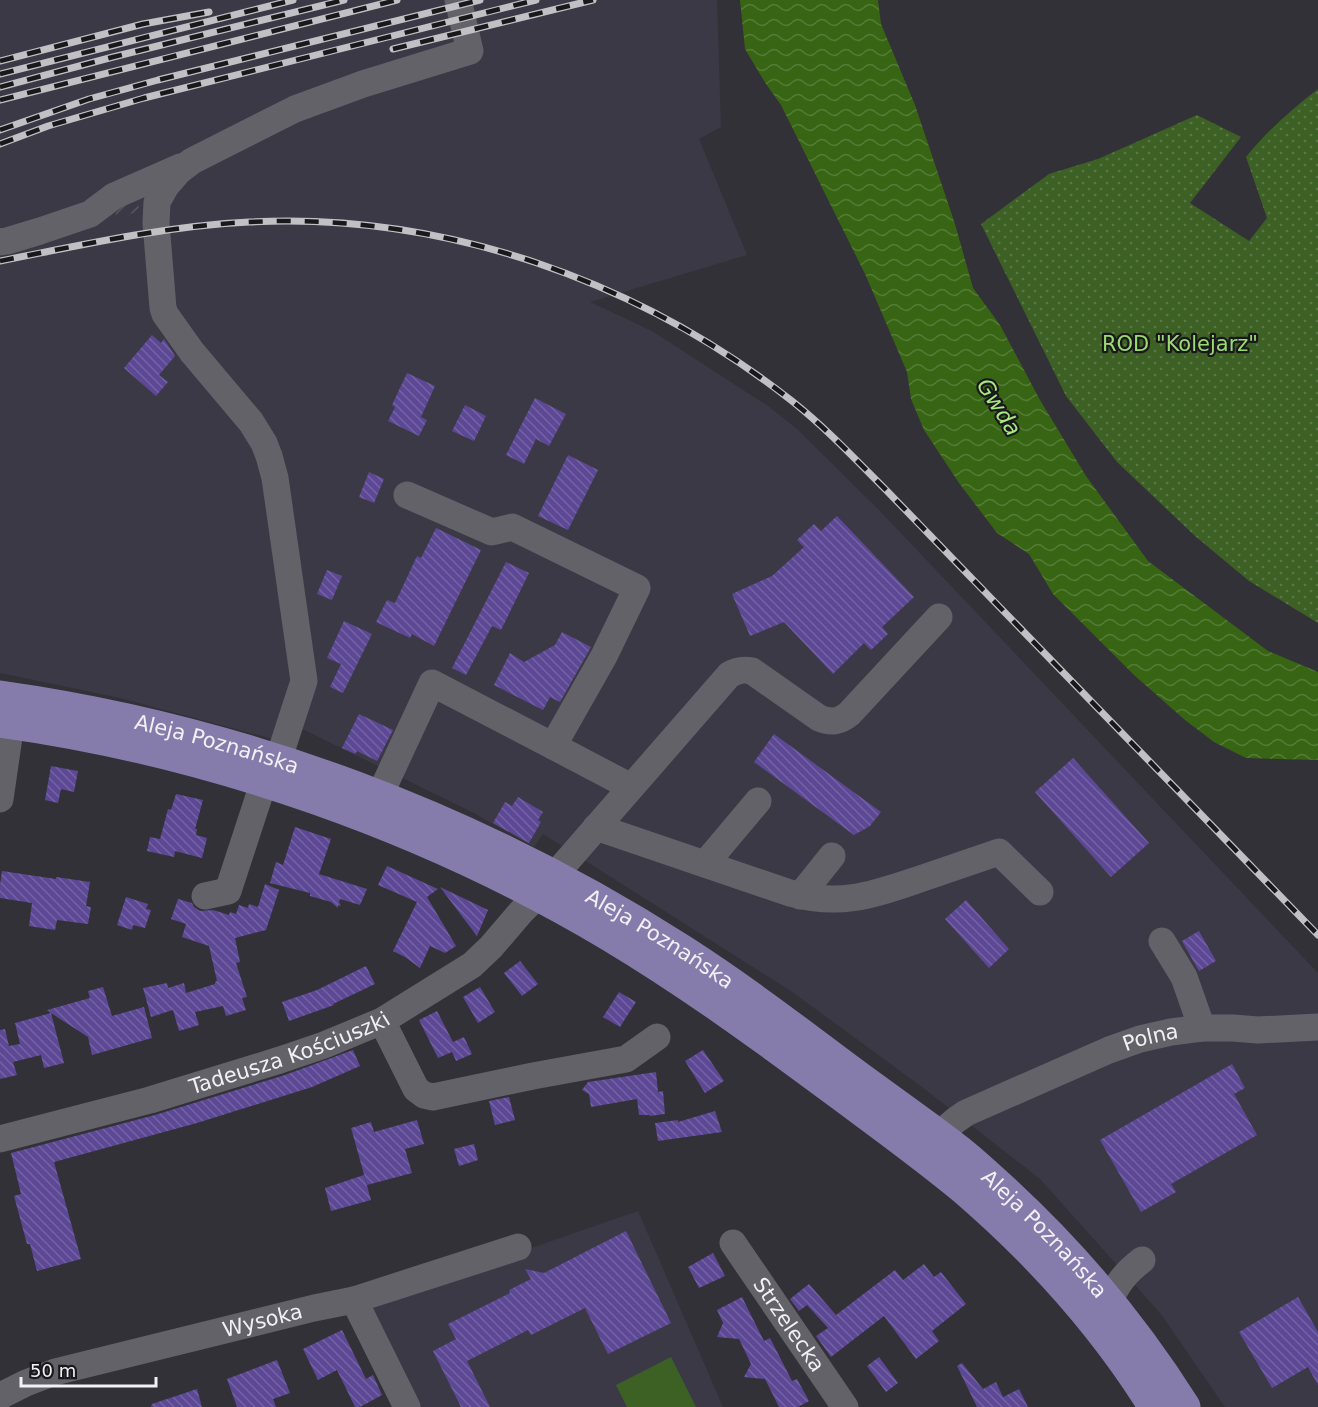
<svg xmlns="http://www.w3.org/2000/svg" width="1318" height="1407" viewBox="0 0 1318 1407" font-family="'DejaVu Sans',sans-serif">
<defs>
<pattern id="industrial-furrows" width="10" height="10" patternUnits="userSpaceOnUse" patternTransform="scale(1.5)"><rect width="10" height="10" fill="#3c3946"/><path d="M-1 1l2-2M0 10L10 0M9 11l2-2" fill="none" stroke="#595661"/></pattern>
<pattern id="garden-dots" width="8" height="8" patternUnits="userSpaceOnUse" patternTransform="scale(1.5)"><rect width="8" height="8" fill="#3d6025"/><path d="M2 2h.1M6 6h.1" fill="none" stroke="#5a7745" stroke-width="1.8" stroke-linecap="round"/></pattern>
<pattern id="water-waves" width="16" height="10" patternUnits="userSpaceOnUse" patternTransform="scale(1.5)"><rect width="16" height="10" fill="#386513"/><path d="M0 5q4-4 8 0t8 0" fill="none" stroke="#557c36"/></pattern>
<pattern id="building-back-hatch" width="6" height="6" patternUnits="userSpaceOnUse" patternTransform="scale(1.5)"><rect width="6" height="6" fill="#5c4894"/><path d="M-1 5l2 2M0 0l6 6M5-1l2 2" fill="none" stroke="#7463a4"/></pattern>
</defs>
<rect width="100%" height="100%" fill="#323137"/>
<g fill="#3c3946">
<polygon points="0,0 717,0 721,127 699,139 747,255 590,302 652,331 768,406 797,429 879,510 1318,973 1318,1407 1225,1407 1161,1314 1040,1179 922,1087 791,991 543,834 534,847 472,812 296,726 288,743 120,698 0,673"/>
<polygon points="638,1211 723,1407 413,1407 366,1311 520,1252"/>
</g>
<polygon fill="url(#industrial-furrows)" points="135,195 140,211 117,218 112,202"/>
<polygon fill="#3d6025" points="671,1357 696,1407 627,1407 616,1385"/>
<path fill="url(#garden-dots)" d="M1318,89V623L1249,581L1195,536L1117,462L1066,396L981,224L1049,174L1098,159L1197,115L1241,137L1190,203L1249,241L1267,218L1246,157C1267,131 1292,109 1318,89Z"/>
<polygon fill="url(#water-waves)" points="740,0 878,0 881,24 915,105 955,224 973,288 1000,325 1040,400 1086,476 1148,561 1268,651 1318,672 1318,760 1246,758 1214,742 1185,720 1134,675 1053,594 1029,554 997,533 959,483 924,430 911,399 907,372 866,276 781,105 766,84 745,49"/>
<g fill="url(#building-back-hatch)">
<polygon points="152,335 161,343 164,339 175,356 159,375 168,382 156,396 124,368"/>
<polygon points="407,373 435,386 421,417 427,420 419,436 388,421 395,407 392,405"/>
<polygon points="535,398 566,414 549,446 536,439 524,464 506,455"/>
<polygon points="465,405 486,416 474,441 452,431"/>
<polygon points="568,455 598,470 568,530 538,516"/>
<polygon points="369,472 384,479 374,503 359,497"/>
<polygon points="837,516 914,597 882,627 888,634 871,650 864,643 833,674 784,622 750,636 732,594 772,576 804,547 797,540 814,524 821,531"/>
<polygon points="436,528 481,550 434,646 412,634 410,638 376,622 387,600 395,603 417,556 421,558"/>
<polygon points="506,562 529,573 501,630 492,626 466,675 452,668"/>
<polygon points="327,570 342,576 332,600 317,594"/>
<polygon points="344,621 372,634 343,693 330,687 341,664 327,658"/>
<polygon points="562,632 591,647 560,702 550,697 543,710 494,685 510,653 524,662 555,645"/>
<polygon points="359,714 393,730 377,761 357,751 355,754 342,748"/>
<polygon points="774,734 881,812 870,826 854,835 754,762"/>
<polygon points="1073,758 1149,843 1111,877 1035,792"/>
<polygon points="51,766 78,771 74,792 61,789 58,803 45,800"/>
<polygon points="176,794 203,800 195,829 197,829 196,835 207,838 202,858 175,851 174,857 147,851 150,837 160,839 168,809 171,810"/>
<polygon points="518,797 543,812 538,820 541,822 529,843 493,823 505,802 512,806"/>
<polygon points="295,827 331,839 319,874 367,889 360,905 340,899 339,902 341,906 338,905 338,908 331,902 310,896 310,893 270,883 276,862 283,865"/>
<polygon points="387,866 438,889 427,897 456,946 445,953 430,946 420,968 405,957 393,951 417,902 378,885"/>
<polygon points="2,871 56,879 56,877 90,882 86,906 91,907 88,924 57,920 55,930 29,926 32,903 0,898 0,885"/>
<polygon points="265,884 279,890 266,930 235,938 240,962 236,963 247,997 242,998 246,1010 226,1016 223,1006 195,1012 199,1025 179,1031 173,1010 151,1017 143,988 167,983 168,988 184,983 186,993 215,984 215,982 217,981 209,946 182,937 186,924 171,919 178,899 192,903 194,907 200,911 213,910 229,915 230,912 236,914 239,905 248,908 249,904 258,907"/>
<polygon points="440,887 488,910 477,936 464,919"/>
<polygon points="126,897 148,904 146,909 151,910 145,928 133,925 132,930 117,925"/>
<polygon points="966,900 1009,949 989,968 945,919"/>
<polygon points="1199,931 1216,961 1199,971 1182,941"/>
<polygon points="520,961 538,984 522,996 504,973"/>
<polygon points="366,966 375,984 333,1004 334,1005 289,1021 282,1002 317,990"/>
<polygon points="103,987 112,1016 144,1007 152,1038 92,1055 88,1037 51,1013 64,1063 44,1068 41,1055 13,1062 17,1075 0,1079 0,1030 5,1029 9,1046 20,1044 15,1023 51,1013 47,1010 90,998 88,991"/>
<polygon points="480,987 495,1012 478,1023 463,997"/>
<polygon points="619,992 636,1002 620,1027 603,1017"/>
<polygon points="437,1011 453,1042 464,1037 472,1054 456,1061 452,1052 438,1058 419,1020"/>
<polygon points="353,1050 360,1066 312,1087 197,1123 54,1162 81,1259 37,1271 30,1244 27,1244 14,1196 21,1194 11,1153 155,1115 285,1075"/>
<polygon points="703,1050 724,1081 705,1093 685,1061"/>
<polygon points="1232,1064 1245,1088 1234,1094 1257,1135 1171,1184 1176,1192 1141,1212 1100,1140"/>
<polygon points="656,1072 658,1092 663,1091 665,1114 650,1116 649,1115 639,1115 637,1099 591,1107 589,1094 582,1090 588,1082"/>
<polygon points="509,1097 515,1120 495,1125 489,1101"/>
<polygon points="715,1111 722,1132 658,1141 655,1123 678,1120 678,1122"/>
<polygon points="417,1120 424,1144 405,1149 412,1173 367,1185 351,1128 371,1122 374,1132"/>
<polygon points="474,1144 478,1160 459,1166 454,1149"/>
<polygon points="364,1175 371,1200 331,1211 325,1188"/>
<polygon points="626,1231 671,1323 608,1354 585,1308 531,1335 528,1330 467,1361 490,1407 461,1407 433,1351 456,1339 448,1324 510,1293 509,1290 531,1279 525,1269 544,1273"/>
<polygon points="713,1253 725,1276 699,1288 688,1267"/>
<polygon points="924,1264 934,1277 941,1272 966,1304 932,1331 939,1341 916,1359 884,1316 831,1357 816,1336 828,1328 807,1305 799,1311 790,1299 809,1284 836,1315 895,1270 903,1280"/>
<polygon points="742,1297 764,1341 770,1338 792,1381 797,1379 809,1401 798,1407 779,1407 765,1379 744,1377 751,1364 739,1339 717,1337 723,1323 717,1310"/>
<polygon points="1298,1297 1318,1332 1318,1385 1308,1367 1272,1388 1239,1332"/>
<polygon points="342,1330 366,1379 373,1375 382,1395 360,1407 355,1407 337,1370 318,1380 303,1349"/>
<polygon points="879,1357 898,1383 886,1392 867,1366"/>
<polygon points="277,1360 290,1393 273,1399 276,1407 237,1407 227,1379"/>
<polygon points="962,1363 983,1389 996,1382 1003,1397 1019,1389 1028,1407 977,1407 957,1366"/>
<polygon points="197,1389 202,1407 151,1407 152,1404"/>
</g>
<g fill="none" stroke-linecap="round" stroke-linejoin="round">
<g stroke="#636269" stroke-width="27">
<polyline points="0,242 7,241 40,231 90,214 114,196 180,167"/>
<polyline points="407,495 492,532 512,527 637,588 604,656 553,746 631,787"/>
<polyline points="278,761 304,681 275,478 269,456 264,443 251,422 192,352 165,314 163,308 156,223 157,202 166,186 179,171 192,161 295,109 363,84 470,51 458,0"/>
<polyline points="379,797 432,683 553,746"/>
<polyline points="0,799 11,723"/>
<path d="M596,827L790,893C841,907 872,895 920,879C946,870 972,861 999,852L1040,892"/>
<polyline points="705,864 758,801"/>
<path d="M554,876L729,675C737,670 743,669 752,671L819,718C831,723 839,722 849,714L939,617"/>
<polyline points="205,896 228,891 264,781"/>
<polyline points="800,896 832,856"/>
<polyline points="1162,941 1184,977 1202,1028"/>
<polyline points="382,1021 416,1089 424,1095 433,1097 533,1076 626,1059 657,1037"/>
<path id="s1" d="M0,1139L150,1100L280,1060L324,1045L382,1021L472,965L491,947L521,912L538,895"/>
<path id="s2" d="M925,1151C937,1136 950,1123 966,1113L1109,1050L1140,1039L1171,1032L1202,1028H1233L1258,1030L1318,1027"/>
<path id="s3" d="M733,1243L845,1407"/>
<polyline points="354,1300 407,1407"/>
<path d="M1109,1301C1118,1283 1125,1273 1142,1260"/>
<path id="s4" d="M0,1396L26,1383L55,1372L314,1308L354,1300L518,1247"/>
</g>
<g stroke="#867cab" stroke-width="33">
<path id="s5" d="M0,697C242,731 476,819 682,951C738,987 791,1027 844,1067C880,1094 918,1120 953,1147C972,1161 989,1178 1007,1194C1075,1257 1134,1328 1184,1407"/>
<path d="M0,721C211,750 427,826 610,935C690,983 764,1037 838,1092C881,1124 924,1155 965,1189C1038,1252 1104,1325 1155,1407"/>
</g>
<defs>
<g id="rail">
<polyline points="393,49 593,0"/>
<polyline points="0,61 143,24 209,12"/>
<polyline points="0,74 293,0"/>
<polyline points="0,87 113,57 344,0"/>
<polyline points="0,100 397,0"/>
<polyline points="0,130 89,99 158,80 480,0"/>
<polyline points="0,144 48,126 144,98 536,0"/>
<path d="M0,261C82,245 165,226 249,222C444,212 639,281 792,401C826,428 856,460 887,491L1318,935"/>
</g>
</defs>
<use href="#rail" stroke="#c1c1c5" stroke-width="7"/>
<use href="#rail" stroke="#19191c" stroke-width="4.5" stroke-dasharray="14" stroke-linecap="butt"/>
</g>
<g text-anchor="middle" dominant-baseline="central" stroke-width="4.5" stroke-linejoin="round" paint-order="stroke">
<g font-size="21" fill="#9bda72" stroke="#19191c">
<text x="1180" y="344">ROD "Kolejarz"</text>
</g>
<g font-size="21" fill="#f1f1f5" stroke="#19191c">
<text stroke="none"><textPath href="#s5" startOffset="222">Aleja Poznańska</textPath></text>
<text stroke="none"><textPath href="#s5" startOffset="708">Aleja Poznańska</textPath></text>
<text stroke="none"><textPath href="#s2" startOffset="256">Polna</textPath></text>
<text stroke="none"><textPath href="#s1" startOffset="302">Tadeusza Kościuszki</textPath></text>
<text stroke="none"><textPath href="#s5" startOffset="1194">Aleja Poznańska</textPath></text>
<text stroke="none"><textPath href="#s4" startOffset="274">Wysoka</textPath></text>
<text stroke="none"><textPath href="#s3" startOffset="99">Strzelecka</textPath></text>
</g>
<g font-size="22" font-style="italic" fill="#aaea81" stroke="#19191c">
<text transform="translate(999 407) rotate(58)">Gwda</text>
</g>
</g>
<path d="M21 1377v9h135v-9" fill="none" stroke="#f1f1f5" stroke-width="3"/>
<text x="30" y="1377" font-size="18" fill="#f1f1f5" stroke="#19191c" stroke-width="4.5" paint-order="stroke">50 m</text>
</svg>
